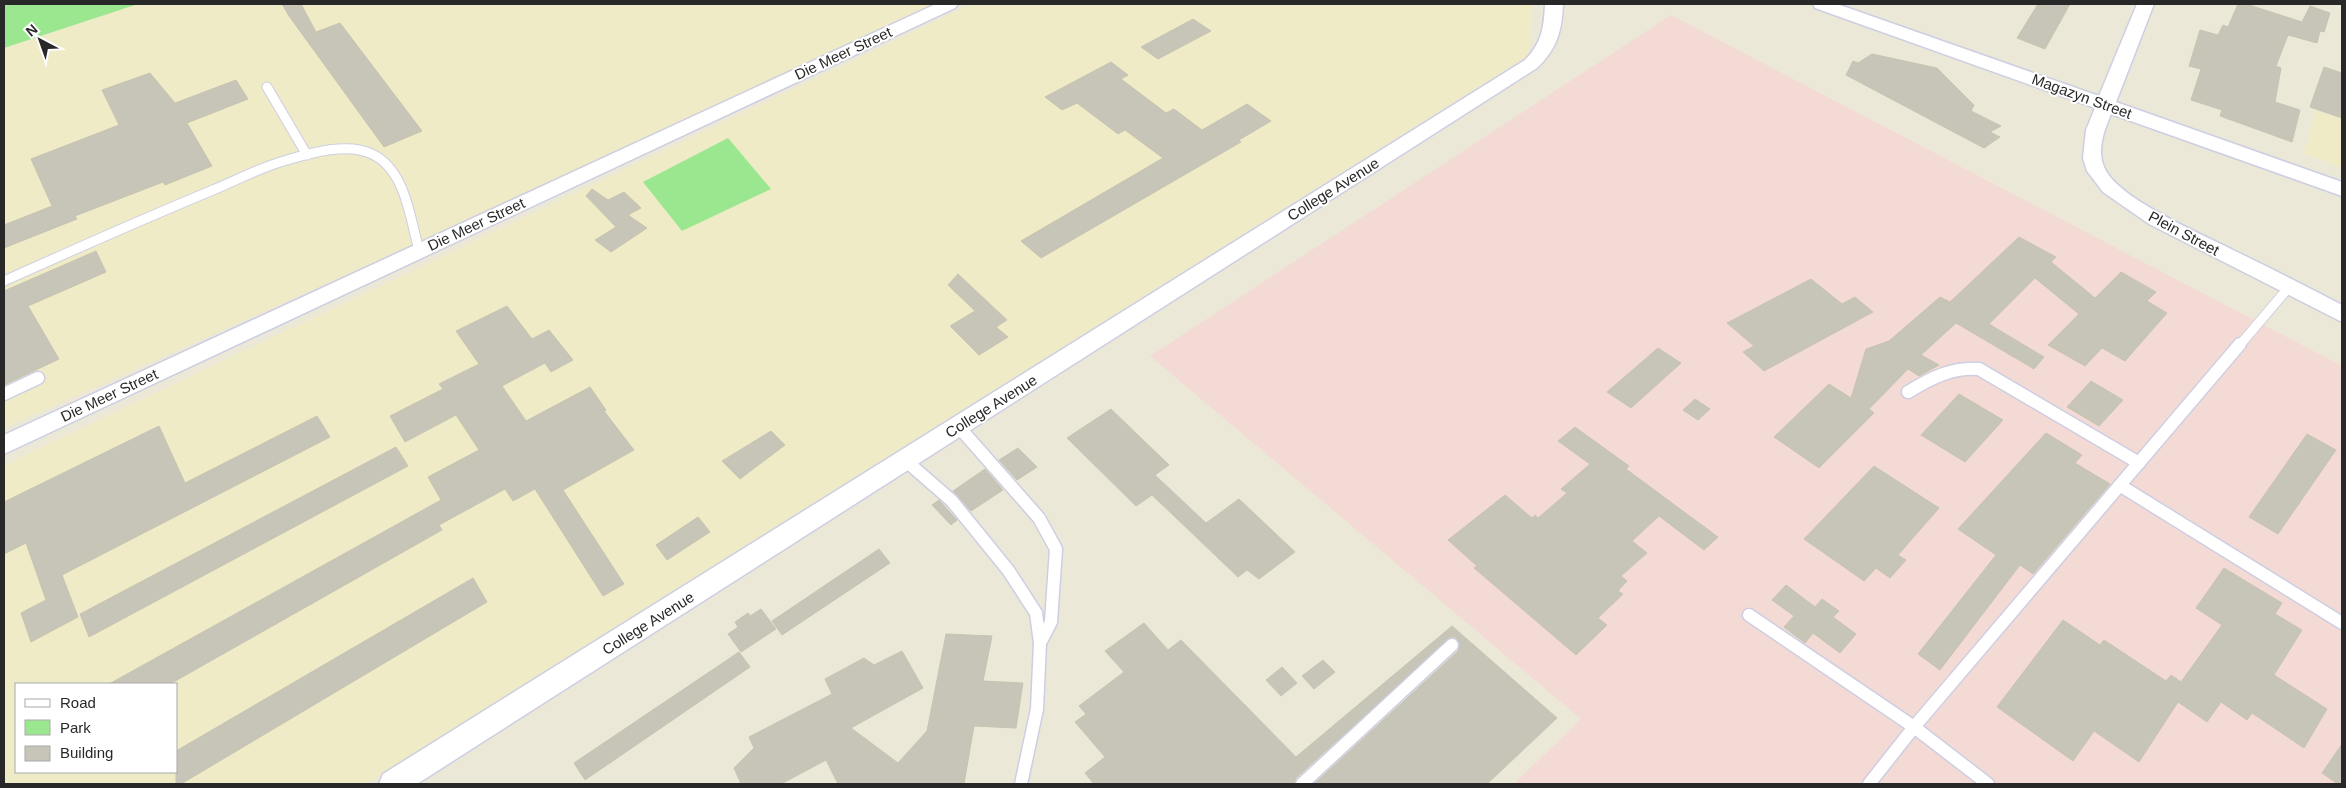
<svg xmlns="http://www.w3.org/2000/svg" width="2346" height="788" viewBox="0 0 2346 788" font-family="Arial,sans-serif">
<rect width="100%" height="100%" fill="#ece8d8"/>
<g fill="#efebc6" fill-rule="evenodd">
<polygon points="138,4 293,4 284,7 303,8 301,4 925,4 934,11 4,428 4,48"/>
<path d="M972,4H1532L1529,55L366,784H4V465ZM16,684H176V772H16Z"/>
<polygon points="2316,111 2342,119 2342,168 2304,154"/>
</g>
<polygon fill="#f4dad4" points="1671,15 2342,366 2342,784 1514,784 1581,719 1150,356"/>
<g fill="#9be790">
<polygon points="4,4 138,4 4,48"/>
<polygon points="728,138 771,189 682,231 643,182"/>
</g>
<g fill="#c7c4b8" stroke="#c7c4b2">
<polygon points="282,4 301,4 316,32 340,23 422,131 384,147 289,16"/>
<polygon points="2038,4 2070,4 2045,49 2017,38"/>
<polygon points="2238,4 2246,4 2302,22 2310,6 2330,13 2324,32 2320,31 2317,43 2288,35 2276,66 2281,68 2275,102 2300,110 2292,142 2220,116 2222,110 2191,100 2201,69 2189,66 2200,30 2218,35 2223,25 2228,27"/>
<polygon points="1193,19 1211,31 1158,59 1141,47"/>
<polygon points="1872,54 1937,68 1974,105 1971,111 2001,126 1990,132 2000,137 1984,148 1846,75 1853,61 1858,63"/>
<polygon points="1111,62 1128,75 1121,79 1166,113 1174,109 1202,130 1247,104 1271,121 1239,140 1241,142 1041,258 1021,241 1163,158 1125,130 1118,134 1077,103 1062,110 1045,97"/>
<polygon points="2324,67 2342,73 2342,118 2310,107"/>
<polygon points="150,73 175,103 236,80 248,99 187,123 212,166 165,185 163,182 75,216 77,219 4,248 4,225 52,206 31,159 119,125 102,90"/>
<polygon points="592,189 608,200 624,192 641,208 628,215 647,228 611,252 595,240 616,227 586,196"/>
<polygon points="2019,237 2056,257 2051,262 2095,298 2121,272 2156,292 2147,301 2167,313 2125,361 2102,348 2085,366 2048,345 2079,314 2035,278 1989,324 2044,357 2034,369 1956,323 1921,355 1939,365 1919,376 1908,369 1869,409 1874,413 1819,468 1774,437 1829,384 1851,398 1866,349 1889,341 1940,297 1950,302"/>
<polygon points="96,251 106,272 28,306 59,359 4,385 4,291"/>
<polygon points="958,274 1007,320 996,327 1008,337 979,355 950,326 975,311 948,285"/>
<polygon points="1811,279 1842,304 1855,297 1873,312 1764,371 1743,352 1754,346 1727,323"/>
<polygon points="507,306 532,339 549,330 573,360 551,372 545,363 502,386 526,421 590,387 606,410 604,411 634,450 563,490 624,584 603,596 535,489 513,501 505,489 439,525 442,530 170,684 109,684 441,500 428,477 479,450 456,415 405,442 390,416 443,389 439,384 479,364 456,331"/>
<polygon points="1658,348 1681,363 1631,408 1607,392"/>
<polygon points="2091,381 2123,400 2099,426 2067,407"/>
<polygon points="1959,394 2003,420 1965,462 1921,435"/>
<polygon points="1695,399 1710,409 1698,420 1683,410"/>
<polygon points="1111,409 1169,465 1155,475 1206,523 1239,499 1295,552 1259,579 1247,570 1238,577 1152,495 1136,506 1067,438"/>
<polygon points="317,416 330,437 62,575 78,617 31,642 21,613 46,600 26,543 4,554 4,502 159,426 185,483"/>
<polygon points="1575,427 1629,466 1626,469 1718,537 1704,550 1659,516 1632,541 1647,553 1621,576 1627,581 1618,591 1623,594 1598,618 1607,625 1576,655 1474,568 1477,566 1448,540 1505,495 1532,518 1535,515 1538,518 1567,493 1561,489 1590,464 1558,441"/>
<polygon points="771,431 785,445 740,479 722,461"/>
<polygon points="2046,433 2082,455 2075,463 2110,484 2033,574 2020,565 1940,670 1918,654 1996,555 1958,529"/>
<polygon points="2307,434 2336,450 2278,534 2249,517"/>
<polygon points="396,447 408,466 89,637 80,614"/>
<polygon points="1018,448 1037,467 1017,480 999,460"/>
<polygon points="1874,466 1939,508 1898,555 1906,560 1890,578 1876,568 1864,581 1804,539"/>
<polygon points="985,469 1003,490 971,511 953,491"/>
<polygon points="939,500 957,520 951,525 932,505"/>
<polygon points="698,517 710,532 667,560 656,545"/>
<polygon points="879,549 890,563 782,635 772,621"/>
<polygon points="2224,568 2282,603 2275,614 2302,630 2274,675 2327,709 2304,748 2252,713 2247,720 2221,702 2207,722 2178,702 2139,762 2094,731 2073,761 1997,707 2063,620 2100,645 2104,640 2166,681 2171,675 2181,682 2222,625 2196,608"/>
<polygon points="473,578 487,602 181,784 176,784 176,751"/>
<polygon points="1786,585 1815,607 1822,599 1839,611 1833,617 1856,634 1840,653 1813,633 1805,643 1784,627 1794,616 1772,600"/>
<polygon points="761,609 776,629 741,652 728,634 738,627 735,622 748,613 750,616"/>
<polygon points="1144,623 1168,650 1181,640 1296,757 1452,626 1557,718 1487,784 1314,784 1458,651 1460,643 1455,637 1451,637 1296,778 1294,784 1094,784 1085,773 1105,757 1075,722 1086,714 1079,706 1124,672 1105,651"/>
<polygon points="946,634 992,636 983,681 1023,683 1016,728 974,726 964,784 838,784 826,760 781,784 741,784 734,768 754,748 749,737 832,694 825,679 864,658 874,665 902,651 923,688 851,728 898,763 927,731"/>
<polygon points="739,652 750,667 585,780 574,763"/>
<polygon points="1323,660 1335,672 1314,689 1302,676"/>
<polygon points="1282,667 1297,683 1281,696 1266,680"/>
<polygon points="2342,744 2342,784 2338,784 2322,773"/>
</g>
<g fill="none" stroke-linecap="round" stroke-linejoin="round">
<defs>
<g id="service-far1">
<polyline points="267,87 307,155"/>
<path d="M4,281C73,250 143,219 213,190C237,180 261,167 287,160C311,153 348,142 372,154C406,170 410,219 419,250"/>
<polyline points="2239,346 2289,287"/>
</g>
<g id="service">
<path d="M1908,392C1931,378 1952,367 1979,369L2139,463"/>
<polyline points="4,394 38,378"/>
<polyline points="958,426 1039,518 1056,549 1051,622 1040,643"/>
<polyline points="905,460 952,501 1008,570 1036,613 1040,643 1037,709 1021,784"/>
<polyline points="2121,486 2342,623"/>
<polyline points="1749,615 1914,727 1988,784"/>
<polyline points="1302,784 1452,645"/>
<polyline points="1869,784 1914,727 2240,344"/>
</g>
<g id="minor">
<polygon points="936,4 958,4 955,8 4,454 4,435"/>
<path d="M1545,4H1563C1562,31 1557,49 1537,68L417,784H379L383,774L1525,60C1542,43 1544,27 1545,4Z"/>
<path d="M1813,4H1837L2099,96L2137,4H2154L2116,102L2342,182V196L2111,114C2104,131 2096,151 2105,169C2120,200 2202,234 2233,250C2270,268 2306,286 2342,305V322L2149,224L2103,192L2087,171L2083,158L2086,130L2095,108L1815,8Z"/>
</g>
</defs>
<use href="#service-far1" stroke="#cecee3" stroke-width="11"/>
<use href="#service" stroke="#cecee3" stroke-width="15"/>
<use href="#minor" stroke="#cecee3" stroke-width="3"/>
<use href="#service-far1" stroke="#fff" stroke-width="9"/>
<use href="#service" stroke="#fff" stroke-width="12"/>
<use href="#minor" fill="#fff" fill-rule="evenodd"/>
</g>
<g text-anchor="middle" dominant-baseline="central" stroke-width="4" stroke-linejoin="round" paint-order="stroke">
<g font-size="15" fill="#282828" stroke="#fff">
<text transform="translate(843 53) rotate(-25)">Die Meer Street</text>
<text transform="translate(2082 96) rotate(20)">Magazyn Street</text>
<text transform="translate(1333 189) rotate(-32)">College Avenue</text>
<text transform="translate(476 224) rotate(-25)">Die Meer Street</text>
<text transform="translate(2184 233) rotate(28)">Plein Street</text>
<text transform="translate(109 395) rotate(-25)">Die Meer Street</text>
<text transform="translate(991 406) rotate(-32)">College Avenue</text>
<text transform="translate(648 623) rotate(-32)">College Avenue</text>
</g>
</g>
<rect width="2346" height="788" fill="none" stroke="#282828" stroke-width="10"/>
<rect x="15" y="683" width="162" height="90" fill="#ffffff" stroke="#a9a9a9"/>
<rect x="25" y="699" width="25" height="8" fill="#ffffff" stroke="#a9a9a9"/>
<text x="60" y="708" font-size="15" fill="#282828">Road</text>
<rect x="25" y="720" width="25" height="15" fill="#9be790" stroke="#a9a9a9"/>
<text x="60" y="733" font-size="15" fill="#282828">Park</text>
<rect x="25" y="746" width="25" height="15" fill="#c7c4b8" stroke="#a9a9a9"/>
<text x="60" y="758" font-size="15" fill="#282828">Building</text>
<g transform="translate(40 40) rotate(319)" stroke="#ffffff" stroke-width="4" paint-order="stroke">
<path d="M0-4L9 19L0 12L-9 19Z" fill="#282828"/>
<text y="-8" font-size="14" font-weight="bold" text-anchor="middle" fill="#282828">N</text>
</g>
</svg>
